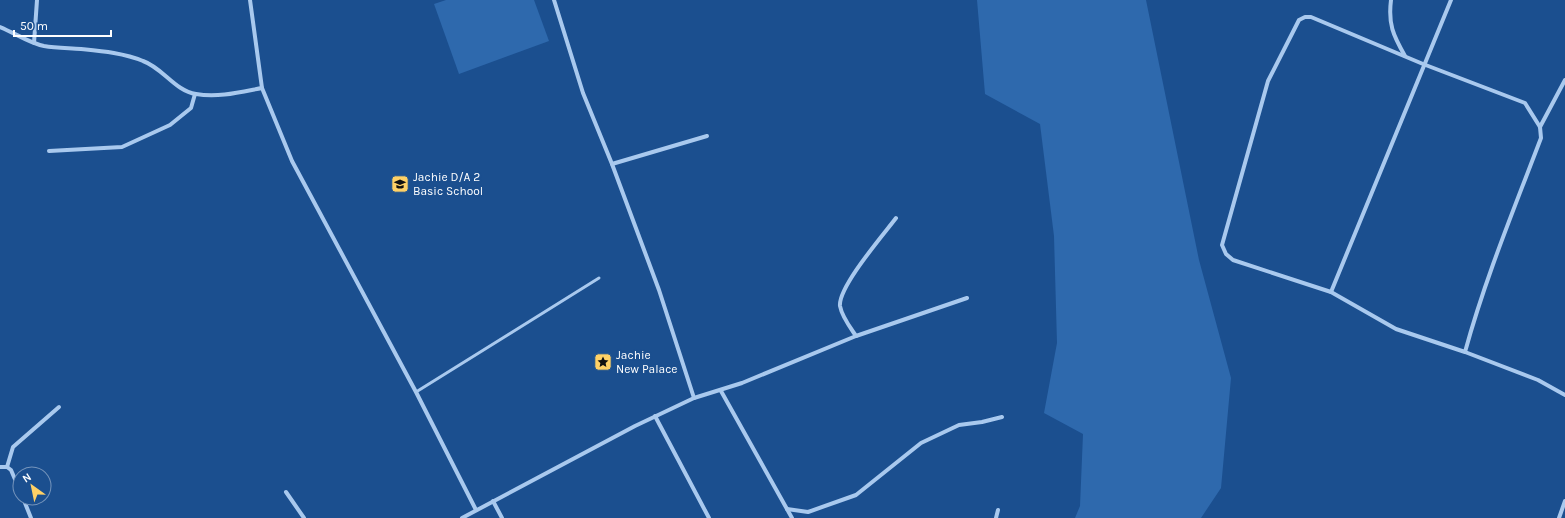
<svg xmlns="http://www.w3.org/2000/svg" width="1565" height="518" viewBox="0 0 1565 518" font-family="Karla,sans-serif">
<rect width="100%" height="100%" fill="#1b4f8f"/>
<g fill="#2e69ad">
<polygon points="446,0 534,0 549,41 459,74 434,4"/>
<polygon points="977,0 1146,0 1199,260 1231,378 1221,488 1201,518 1075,518 1080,506 1083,434 1044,413 1057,343 1054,236 1040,124 985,94"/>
</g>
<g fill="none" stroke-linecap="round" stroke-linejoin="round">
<polyline stroke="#a9c9ee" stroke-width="3" points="416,392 599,278"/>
<g stroke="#a9c9ee" stroke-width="4">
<polyline points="250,0 262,88 292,161 416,392 476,510"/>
<polyline points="554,0 583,93 612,164 659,290 694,398"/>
<path d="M1391,0C1388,24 1393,35 1405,56"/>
<path d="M0,27C15,33 29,43 44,46C56,48 69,48 81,49C101,51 124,53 143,61C163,68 175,91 196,94C218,98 241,92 262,88"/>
<polyline points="34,43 37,0"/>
<polyline points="1540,127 1565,80"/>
<polyline points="49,151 122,147 170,125 191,108 195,94"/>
<polyline points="612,164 707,136"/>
<polyline points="1331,292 1451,0"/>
<path d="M856,336C850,327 842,317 840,306C838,287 884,234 896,218"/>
<path d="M1465,352C1485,279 1514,209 1541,138L1540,127L1525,103L1423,64L1311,17H1305L1299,20L1268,81L1222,245L1226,254L1233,260L1331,292L1396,329L1465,352L1538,380L1565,395"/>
<polyline points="721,391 792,518"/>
<polyline points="655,416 709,518"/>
<polyline points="0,467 7,467 11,470 20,491"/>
<polyline points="7,467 13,447 59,407"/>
<polyline points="286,492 304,518"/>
<polyline points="23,498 31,518"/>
<polyline points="493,501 502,518"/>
<polyline points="787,509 808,512 856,495 921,443 959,425 982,422 1002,417"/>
<polyline points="462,518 635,426 694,398 742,383 856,336 967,298"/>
<polyline points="996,518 998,510"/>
<polyline points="1559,518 1565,501"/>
</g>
</g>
<defs>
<symbol id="school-square" viewBox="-11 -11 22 22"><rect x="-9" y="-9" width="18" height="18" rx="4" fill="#ffd166" stroke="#1b4f8f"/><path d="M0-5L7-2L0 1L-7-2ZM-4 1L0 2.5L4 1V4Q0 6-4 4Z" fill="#111"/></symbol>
<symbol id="sight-square" viewBox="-11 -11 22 22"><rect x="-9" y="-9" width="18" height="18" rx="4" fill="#ffd166" stroke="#1b4f8f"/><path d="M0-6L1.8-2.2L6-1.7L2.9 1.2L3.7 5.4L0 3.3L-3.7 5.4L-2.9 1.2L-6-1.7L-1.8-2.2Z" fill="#111"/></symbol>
</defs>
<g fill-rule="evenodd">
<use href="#school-square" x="390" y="174" width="20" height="20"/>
<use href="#sight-square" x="593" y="352" width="20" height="20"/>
</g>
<g text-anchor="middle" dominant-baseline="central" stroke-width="4" stroke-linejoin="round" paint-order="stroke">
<g font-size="12" fill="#fff" stroke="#1b4f8f" text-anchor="start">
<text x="413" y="177">Jachie D/A 2<tspan x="413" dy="14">Basic School</tspan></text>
<text x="616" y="355">Jachie<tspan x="616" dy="14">New Palace</tspan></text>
</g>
</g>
<g transform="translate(32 486) rotate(327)"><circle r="19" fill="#1b4f8f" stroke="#7695bc"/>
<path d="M0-3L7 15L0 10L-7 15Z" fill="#ffd166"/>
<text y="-6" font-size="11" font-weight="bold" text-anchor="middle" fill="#ffffff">N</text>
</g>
<path d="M14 30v6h97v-6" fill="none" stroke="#ffffff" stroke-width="2"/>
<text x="20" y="30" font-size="12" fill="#ffffff" stroke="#1b4f8f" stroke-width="3" paint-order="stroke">50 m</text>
</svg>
